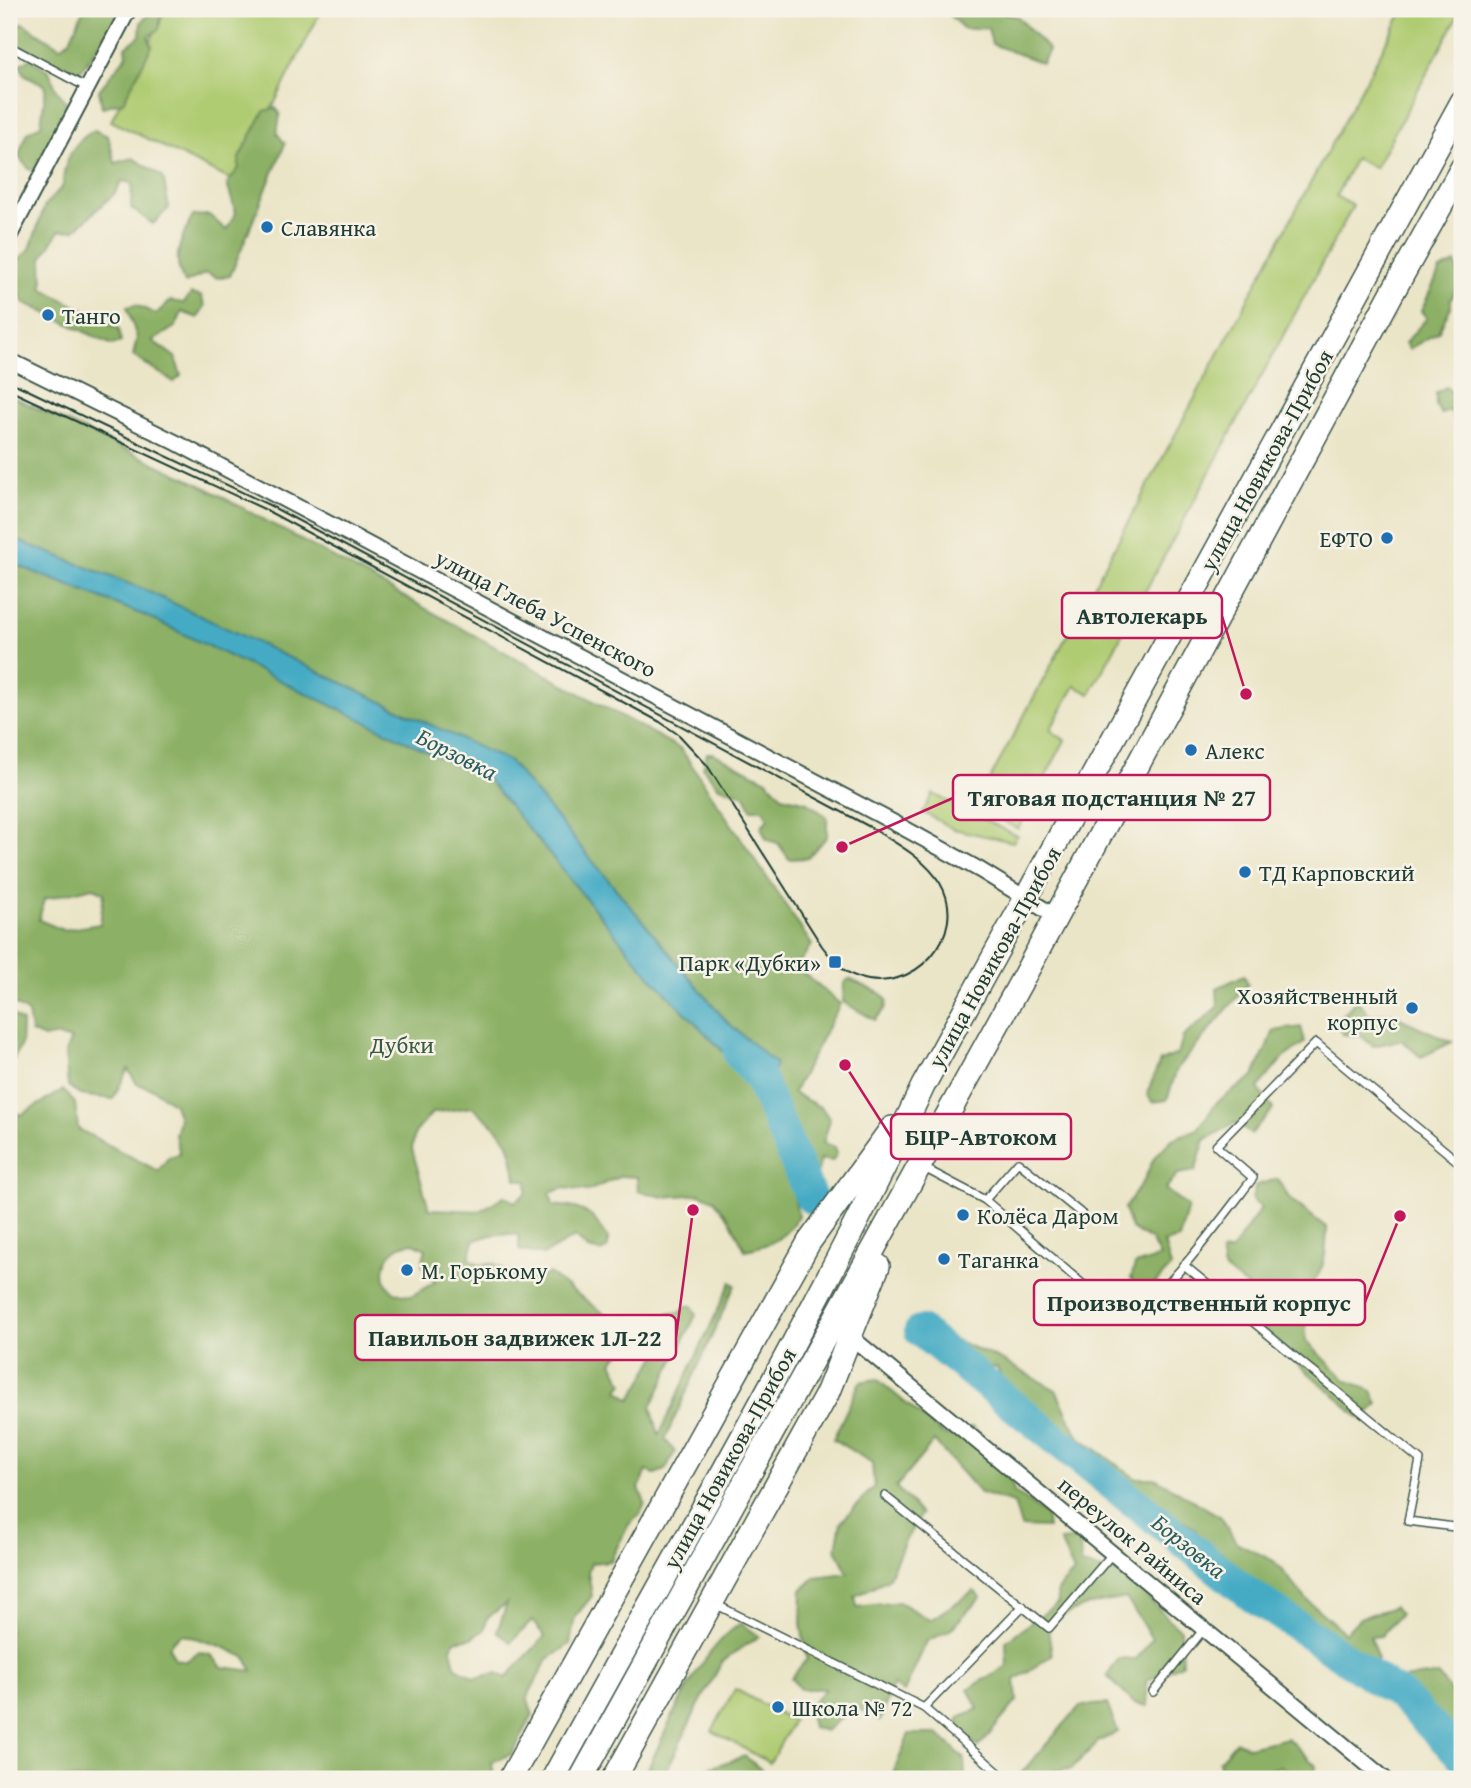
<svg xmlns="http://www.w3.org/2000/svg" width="1471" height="1788" viewBox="0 0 1471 1788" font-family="'Gentium Book Plus',serif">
<rect width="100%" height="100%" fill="#f7f3e8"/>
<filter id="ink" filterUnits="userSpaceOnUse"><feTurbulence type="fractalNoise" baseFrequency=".0143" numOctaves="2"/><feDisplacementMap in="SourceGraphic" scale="14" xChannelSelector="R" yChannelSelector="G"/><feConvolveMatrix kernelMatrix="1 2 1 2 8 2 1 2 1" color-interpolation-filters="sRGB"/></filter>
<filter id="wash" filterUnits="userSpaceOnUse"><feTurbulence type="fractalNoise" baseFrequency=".00686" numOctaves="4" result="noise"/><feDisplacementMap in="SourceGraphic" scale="28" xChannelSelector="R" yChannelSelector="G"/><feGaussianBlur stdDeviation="1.57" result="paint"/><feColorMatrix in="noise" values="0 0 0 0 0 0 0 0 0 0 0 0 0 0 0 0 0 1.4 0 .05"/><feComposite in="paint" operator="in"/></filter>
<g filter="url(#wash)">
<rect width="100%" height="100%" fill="#ebe5c8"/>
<g fill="#b0cc73" stroke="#688454" stroke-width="2">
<polygon points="166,9 322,9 235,182 111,121"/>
<polygon points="1404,9 1462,9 1375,168 1355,158 1336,196 1353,206 1090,694 1075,686 1050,730 1065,740 1018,829 975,807 976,805"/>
<polygon points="933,794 1017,836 1013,842 953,829 923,812"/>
<polygon points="735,1689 793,1721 770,1763 712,1731"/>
</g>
<g fill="#8cb065" stroke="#56764c" stroke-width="2" fill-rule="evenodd">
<polygon points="84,9 126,9 81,70 62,69 15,45 10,32 22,23 60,47 70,40"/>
<polygon points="154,9 162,9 159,29 148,37 152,46 123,102 102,107 99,90 127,55 126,47 140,36 141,22"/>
<polygon points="943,9 994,9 998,12 1018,17 1049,50 1042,63 992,44 988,28 964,29"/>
<polygon points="30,59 49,71 56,89 73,111 44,168 30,170 18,156 28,132 41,125 46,86 24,74 20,64"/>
<path d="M276,108L280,115L277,133L285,144L230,276L218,278L206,273L185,283C170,260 181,238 193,216L209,215L226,230L236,213L227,184L239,168V158L264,111Z"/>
<path d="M94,130L108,136L115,163L133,158L163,177L169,208L153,224L131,208L132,183L122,181L116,192L75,230L59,231L42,258L43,289L119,329L121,342L112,345L23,302L13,280L16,262L30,249L45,205L63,186C63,162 73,142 94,130Z"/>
<polygon points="1455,263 1462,281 1451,299 1451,307 1438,332 1409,349 1405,343 1427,318 1421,311 1440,270"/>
<polygon points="191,294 201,296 205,306 198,318 182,312 176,326 153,341 175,357 181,376 174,382 133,356 137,338 127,307 136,305 156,314 170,301 184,303"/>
<polygon points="1446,387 1455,395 1462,396 1462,423 1455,423 1451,410 1441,414 1436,406 1436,393"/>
<path d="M9,395L201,485L681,749L812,945L796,967L840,1004L793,1093L822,1108L830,1120L823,1143L835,1147L837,1154L832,1161L820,1159L814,1187L810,1192L802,1190L794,1195L798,1216C784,1240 771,1245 745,1250L730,1220L714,1200L701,1194L664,1197L638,1191L637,1177L621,1176L588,1191L564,1188L550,1193L553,1206C566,1205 580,1208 591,1216C597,1221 602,1232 608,1238V1248L601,1252L588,1249L575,1237L543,1255L519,1250V1235C502,1232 489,1234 474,1241L469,1258L480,1265L494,1263C515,1276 524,1285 549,1274L619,1324L617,1330L627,1345L612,1362L623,1383L618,1390L631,1399L672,1329L663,1324L666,1314L681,1312L686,1306H692L696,1315L651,1407L659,1435L731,1282L735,1285L665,1439L675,1452L665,1470L655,1474L647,1471L639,1488L645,1503L640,1515L629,1524L610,1561L591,1563L588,1572L592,1596L575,1617L570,1644L547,1660L527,1698L533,1715L512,1754L492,1762L494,1779H9V1109L21,1115L63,1090L75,1103L78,1129L158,1171L169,1157L180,1154L175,1135L179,1119L174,1104L153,1089L137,1084L128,1069L113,1099L80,1095L68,1086L65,1053L71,1039L52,1036L44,1038L31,1032L28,1013L9,1001V562L146,616L489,781L649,975L759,1089L776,1064L727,1022L510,762L145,590L9,537ZM93,887L104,893L100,924L63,930L39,920L44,899ZM472,1107C504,1134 511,1136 516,1179L527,1181V1192L515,1202L504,1196L480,1211L429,1209L412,1149L415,1133L432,1113ZM414,1243L426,1249C420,1266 422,1270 435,1282L411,1296C406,1295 399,1295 395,1292C378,1282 383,1257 397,1248C402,1244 408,1244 414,1243ZM507,1603L497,1632L511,1642L532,1621L545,1636L506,1678L497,1673L475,1678L455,1666L451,1648L455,1641L471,1638L484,1630L487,1618ZM182,1634L221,1646L245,1657L253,1671L222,1667L211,1655L198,1652L187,1661L175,1659L169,1647L173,1641Z"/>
<polygon points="707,753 713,753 767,780 782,796 807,802 827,817 827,837 807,858 789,859 778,843 767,840 761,827 768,819 763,809 751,809 745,795 719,787 703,768"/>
<polygon points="1244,975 1248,984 1177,1069 1167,1100 1152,1102 1147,1094 1160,1061 1178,1054 1183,1037 1218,1007 1217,988"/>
<polygon points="849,979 880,993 887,1000 885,1009 875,1020 843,1002 844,983"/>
<polygon points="1357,999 1369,1015 1389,1013 1452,1042 1421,1057 1401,1040 1373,1046 1361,1036 1343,1034 1337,1022"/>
<polygon points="9,1013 22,1022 21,1045 9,1068"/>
<polygon points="1301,1027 1305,1042 1283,1058 1258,1088 1273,1109 1251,1134 1235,1123 1205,1140 1195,1171 1178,1174 1165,1189 1188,1207 1179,1239 1164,1243 1171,1267 1144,1295 1131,1278 1135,1265 1160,1257 1151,1240 1131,1229 1124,1209 1144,1180 1154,1158 1172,1139 1198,1129 1217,1102 1254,1076 1274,1031"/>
<path d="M1278,1179L1289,1198L1327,1228C1325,1272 1322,1275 1291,1304L1306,1324V1341L1346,1380L1372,1391L1378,1404L1363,1419C1348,1413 1342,1398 1328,1390L1265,1335L1260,1322L1240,1316L1247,1287L1224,1269L1221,1252L1231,1251L1261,1208L1252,1199L1256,1185Z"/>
<polygon points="935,1331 1001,1360 1056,1390 1078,1436 1135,1478 1155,1478 1221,1517 1236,1542 1274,1561 1307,1600 1345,1633 1360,1618 1394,1607 1400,1614 1381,1636 1370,1637 1378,1659 1367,1666 1233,1570 1222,1552 1200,1542 1195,1528 1142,1500 1103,1470 1086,1467 1055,1446 1052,1417 1003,1381 997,1368 942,1360 919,1344"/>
<polygon points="877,1379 945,1436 972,1427 1006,1458 1014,1492 1046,1515 1048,1528 1021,1527 1014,1503 980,1493 934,1441 896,1487 921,1514 904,1543 888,1579 855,1596 857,1607 899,1602 930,1620 974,1591 981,1597 950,1630 927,1641 904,1692 893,1685 880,1721 856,1707 825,1731 812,1727 808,1708 825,1689 800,1689 791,1678 807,1659 801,1624 802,1590 815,1577 848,1573 836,1549 841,1522 874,1487 872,1463 833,1439 860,1382"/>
<polygon points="1080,1539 1081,1565 1125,1575 1180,1630 1182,1664 1146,1681 1148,1706 1134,1703 1107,1676 1119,1658 1136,1659 1152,1639 1126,1598 1089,1605 1047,1621 1052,1655 1015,1680 1017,1701 979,1747 958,1729 959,1717 978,1709 968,1689 1007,1667 1006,1641 1058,1603 1057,1590 1074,1572 1060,1541"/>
<path d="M741,1623L759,1636L722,1662L695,1712L665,1774H690L745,1756L764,1772L762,1779H643C668,1729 694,1655 741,1623Z"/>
<polygon points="1438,1675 1462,1706 1462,1744 1430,1710 1410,1701 1399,1679"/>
<polygon points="1107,1704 1118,1732 1099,1741 1071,1769 1053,1771 1049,1779 1016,1779 1080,1706"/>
<polygon points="909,1734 938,1734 964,1758 965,1779 891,1779"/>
<polygon points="1287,1738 1316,1766 1315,1779 1292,1779 1281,1766 1244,1779 1222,1779 1219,1761 1236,1741 1249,1747"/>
</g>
<polygon fill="#44abc4" stroke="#32747c" stroke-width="2" points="9,537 145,590 510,762 727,1022 776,1064 768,1084 760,1089 649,975 489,781 146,616 9,562"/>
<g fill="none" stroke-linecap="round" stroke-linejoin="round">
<g stroke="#44abc4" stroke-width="32">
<polyline points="739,1054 760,1079 811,1198"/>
<polyline points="920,1331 1248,1593 1400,1695 1462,1756"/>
</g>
</g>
</g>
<g filter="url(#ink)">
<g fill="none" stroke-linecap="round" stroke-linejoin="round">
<defs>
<g id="lane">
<polyline points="9,46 88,88"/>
<polyline points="924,1168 985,1200 1018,1162 1083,1215"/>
<path d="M985,1200L1115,1312C1119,1313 1126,1315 1130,1314C1159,1306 1231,1206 1253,1178L1216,1146L1316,1043L1462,1165"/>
<polyline points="1184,1265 1420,1460 1408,1521 1462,1528"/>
<polyline points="885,1496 1049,1628 1112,1554"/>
<polyline points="713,1603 924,1708 1006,1779"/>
<polyline points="1153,1692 1204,1629"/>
<polyline points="924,1708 1023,1606"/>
</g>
<g id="street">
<polyline points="9,237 129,9"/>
<polyline points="9,360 177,443 902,827 980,870 1055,916"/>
<polyline points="851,1337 1385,1779"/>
</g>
<g id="primary">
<polyline points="510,1779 809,1242 892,1128"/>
<path d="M553,1779C678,1550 812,1323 923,1086L1462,102"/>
<polyline points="581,1779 1022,980 1391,295 1462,168"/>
<polyline points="614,1779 827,1394 878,1266"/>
</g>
</defs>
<use href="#lane" stroke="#3e564a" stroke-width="10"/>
<use href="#street" stroke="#3e564a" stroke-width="18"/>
<use href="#primary" stroke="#3e564a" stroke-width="26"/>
<use href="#lane" stroke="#fff" stroke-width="7"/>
<use href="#street" stroke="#fff" stroke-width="14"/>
<use href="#primary" stroke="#fff" stroke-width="23"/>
<path stroke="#1f3d34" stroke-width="2" d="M9,381L269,505L870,827C895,843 924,857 940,883C971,935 911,997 858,977C842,972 832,959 822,946L707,765L679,735L660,722L264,509L9,390"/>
</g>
</g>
<g fill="#1f6fb2" stroke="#f7f3e8" stroke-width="2.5">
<circle cx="267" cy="227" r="7"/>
<circle cx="48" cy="315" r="7"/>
<circle cx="1387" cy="538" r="7"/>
<circle cx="1191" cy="750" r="7"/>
<circle cx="1245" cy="872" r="7"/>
<rect x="828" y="955" width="14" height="14" rx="3.5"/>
<circle cx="1412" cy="1008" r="7"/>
<circle cx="963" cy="1215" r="7"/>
<circle cx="944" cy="1259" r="7"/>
<circle cx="407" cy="1270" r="7"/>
<circle cx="778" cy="1707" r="7"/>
</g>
<g text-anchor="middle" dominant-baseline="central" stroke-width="5" stroke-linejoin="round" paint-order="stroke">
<g font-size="23" fill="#1f3d34" stroke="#f7f3e8" text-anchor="start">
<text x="281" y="227">Славянка</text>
<text x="62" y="315">Танго</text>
<text x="1373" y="538" text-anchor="end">ЕФТО</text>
<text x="1205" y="750">Алекс</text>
<text x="1259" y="872">ТД Карповский</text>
<text x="821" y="962" text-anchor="end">Парк «Дубки»</text>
<text x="1398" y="995" text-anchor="end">Хозяйственный<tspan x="1398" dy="26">корпус</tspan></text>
<text x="977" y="1215">Колёса Даром</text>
<text x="958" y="1259">Таганка</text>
<text x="421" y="1270">М. Горькому</text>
<text x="792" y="1707">Школа № 72</text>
</g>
<g font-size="23" fill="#1f3d34" stroke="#f7f3e8">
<text transform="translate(1266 460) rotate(-61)">улица Новикова-Прибоя</text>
<text transform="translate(546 613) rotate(28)">улица Глеба Успенского</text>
<text transform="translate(994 957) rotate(-61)">улица Новикова-Прибоя</text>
<text transform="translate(729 1458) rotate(-61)">улица Новикова-Прибоя</text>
<text transform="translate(1133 1540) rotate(40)">переулок Райниса</text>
</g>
<g font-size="23" fill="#3c5a41" stroke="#f7f3e8">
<text x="402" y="1044">Дубки</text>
</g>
<g font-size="24" font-style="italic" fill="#2a5e5f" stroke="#f7f3e8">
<text transform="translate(457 754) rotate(27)">Борзовка</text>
<text transform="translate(1189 1546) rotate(39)">Борзовка</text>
</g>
</g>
<path fill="none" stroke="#c2185b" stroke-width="2.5" d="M1246 694L1222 616M842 847L953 798M845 1065L891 1137M1400 1216L1365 1302M693 1210L676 1337"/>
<g fill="#c2185b" stroke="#f7f3e8" stroke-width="2.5">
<circle cx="1246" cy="694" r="7"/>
<circle cx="842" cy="847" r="7"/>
<circle cx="845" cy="1065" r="7"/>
<circle cx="1400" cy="1216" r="7"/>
<circle cx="693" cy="1210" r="7"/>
</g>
<g fill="#f7f3e8" stroke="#c2185b" stroke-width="2.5">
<rect x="1062" y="593" width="160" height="45" rx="7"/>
<rect x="953" y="775" width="317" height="45" rx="7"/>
<rect x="891" y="1114" width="180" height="45" rx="7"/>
<rect x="1034" y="1280" width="331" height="45" rx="7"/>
<rect x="355" y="1315" width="321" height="45" rx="7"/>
</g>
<g font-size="24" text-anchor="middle" font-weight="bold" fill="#1f3d34">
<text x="1142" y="624">Автолекарь</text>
<text x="1112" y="806">Тяговая подстанция № 27</text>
<text x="981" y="1145">БЦР-Автоком</text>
<text x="1199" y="1311">Производственный корпус</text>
<text x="515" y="1346">Павильон задвижек 1Л-22</text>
</g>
<rect width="1471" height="1788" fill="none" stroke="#f7f3e8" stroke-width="35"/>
</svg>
